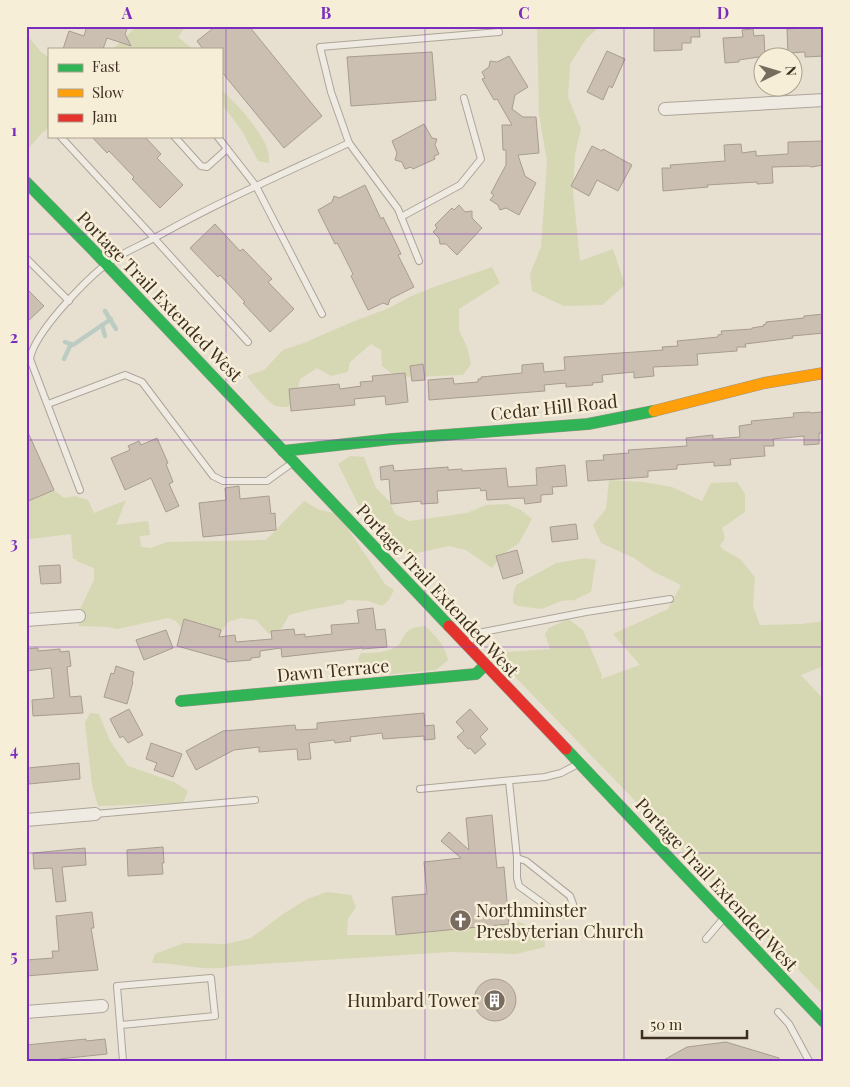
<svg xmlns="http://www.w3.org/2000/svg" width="850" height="1087" viewBox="0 0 850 1087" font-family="'Playfair Display',serif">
<rect width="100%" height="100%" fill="#e7e0d1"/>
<g fill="#d6d7b3">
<polygon points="137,26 186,26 178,37 192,49 113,49"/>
<polygon points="537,26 600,26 586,39 570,64 568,97 581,129 575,154 573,191 580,261 613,249 625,285 602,305 564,306 532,291 530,274 541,247 547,161 539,115"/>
<polygon points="26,39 30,39 42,53 49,57 49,128 42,133 26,151"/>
<path d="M221,90C236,102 263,133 268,151C269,154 269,159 269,163L258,161L242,131L221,103Z"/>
<path d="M492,267L500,283L459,309V330L467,347L471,364L463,375L413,377L395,376L382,366L381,350L371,344L350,362L348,372L331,376L317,368L300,379L296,394L288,407C285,407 279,407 276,406C267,402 253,384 247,376L264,370L283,350L304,343L352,322L389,308L409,297L434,287Z"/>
<polygon points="350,456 364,457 376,488 389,501 395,514 409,521 467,513 486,505 507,504 521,510 532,519 519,543 503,554 492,568 466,550 449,546 412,554 400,553 392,548 379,530 368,512 359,506 338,464"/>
<polygon points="609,480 643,482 672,487 702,501 711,483 737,482 745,494 745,512 722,528 725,538 720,546 724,550 740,559 755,577 753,606 760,625 801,624 824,621 824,666 801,675 824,700 824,996 492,653 550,649 545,634 549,628 568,619 583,630 602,675 601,679 640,665 613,634 668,609 681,585 652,571 634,558 601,543 593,525 606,509"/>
<polygon points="54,490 64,498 75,496 88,500 94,513 126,500 116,525 148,521 150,535 140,536 141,547 151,548 167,542 266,540 304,501 320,510 338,514 385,584 394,590 389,600 382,606 369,601 347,600 343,604 313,609 289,615 282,628 269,634 256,620 241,618 228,622 218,637 186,635 176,621 168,618 117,629 107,627 79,626 79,611 94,580 94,568 76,561 76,559 73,559 71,534 30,539 26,537 26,502"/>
<polygon points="586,558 596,560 591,592 574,600 561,601 542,609 518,606 513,603 513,596 516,585 556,563"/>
<path d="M425,626C436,636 445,645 448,660L436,670L384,675L363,673L358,659L361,653C373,653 392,653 400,643C402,641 402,638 404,636C409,627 417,627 425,626Z"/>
<polygon points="90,713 99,714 110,741 128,766 174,782 188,791 183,803 98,806 92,785 85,723"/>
<path d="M327,892L351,895L356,907L348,919L347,935H396L520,922L544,935L545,947L516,954L451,952L230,966C211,973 175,962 152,963L155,954L184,943L226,944L251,938L283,914L307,899Z"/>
</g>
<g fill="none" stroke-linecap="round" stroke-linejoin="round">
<g stroke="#bcccc2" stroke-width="4.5">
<polyline points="105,311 116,329"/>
<polyline points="102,325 105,336"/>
<polyline points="65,342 73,345 111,319"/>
<polyline points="64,359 71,344"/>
</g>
</g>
<g fill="#cbbfb2" stroke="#a89c90">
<polygon points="87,26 128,26 125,34 131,46 107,38 103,49 63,49 69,31 84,36"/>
<polygon points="216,26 249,26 322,116 284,148 221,71 221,49 203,49 197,41"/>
<polygon points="654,26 699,26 700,37 691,37 691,43 682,43 682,50 654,51"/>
<polygon points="824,27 824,56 805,57 805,52 788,53 787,29"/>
<polygon points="753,29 754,36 764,35 765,56 739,60 739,62 725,63 723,38 743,37 742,30"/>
<polygon points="607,51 625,59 612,88 609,86 603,100 587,92"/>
<polygon points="432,52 436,100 351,106 347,57"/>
<polygon points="509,56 528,87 515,95 512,109 523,117 536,117 539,153 518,155 525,176 536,183 519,215 506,208 500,210 498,205 490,200 494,195 491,193 506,165 506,150 503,150 502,125 512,125 497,99 494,100 482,79 485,78 482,72 489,67 490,61 497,62"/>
<polygon points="424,124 432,138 437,139 435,145 439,154 434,156 435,159 413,169 411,167 405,169 402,162 395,160 397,153 392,141"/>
<polygon points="91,136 144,136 161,154 157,158 183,185 160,208 132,179 134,177 109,151 107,153"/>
<polygon points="824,141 824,165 811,167 809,166 772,167 773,183 757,184 757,182 707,185 708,187 663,191 662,168 671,168 670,165 725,161 724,145 741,144 742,153 756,151 756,156 788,154 788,142"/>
<polygon points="592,146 602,151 603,149 632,165 618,191 597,180 589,196 571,186"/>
<polygon points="365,185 381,219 383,217 392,235 401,254 398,255 414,287 390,299 388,305 383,303 368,310 351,276 353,274 341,250 337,243 335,244 318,210 332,202 334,196 339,198"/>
<polygon points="459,205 465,212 472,211 472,218 482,228 457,255 446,244 440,244 439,238 433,232 437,228 435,225 452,208 454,210"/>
<polygon points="215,224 240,251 243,249 272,279 268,282 294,309 270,332 243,303 245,302 220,275 218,277 190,248"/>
<polygon points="26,288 44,306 26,323"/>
<polygon points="824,314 824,333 792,336 793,338 745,344 746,347 737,347 737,351 697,354 698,365 653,367 654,376 634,378 634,372 602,375 603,382 592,383 593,385 566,387 566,383 544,385 545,391 429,400 428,380 453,378 454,384 478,382 478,379 481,379 481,377 522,373 522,365 543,363 544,372 565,370 564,357 663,350 662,347 678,346 677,341 718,337 718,335 722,334 721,331 752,329 752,328 764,326 763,325 766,324 766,322 804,318 804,316"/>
<polygon points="423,364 425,380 412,381 410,366"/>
<polygon points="405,373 408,402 386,405 385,396 354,399 355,405 291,411 289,389 339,384 340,389 361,386 360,382 373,381 372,376"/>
<polygon points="810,412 810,413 822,412 824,414 824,433 819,433 819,444 804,445 804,436 773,439 774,446 764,446 765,456 730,459 731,465 714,466 714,462 677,465 677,469 648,471 648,477 588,481 586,461 604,460 603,455 629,453 628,450 687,446 686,438 713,435 713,439 740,437 739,426 752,424 751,421 794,417 793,413"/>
<polygon points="26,428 54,490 26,502"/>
<polygon points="157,438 168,463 166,464 173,482 169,484 179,506 166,512 151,478 125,490 111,458 130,450 128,446 139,441 141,445"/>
<polygon points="393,465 394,471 448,467 448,470 462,469 462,471 506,468 508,487 537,485 536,468 565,465 567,486 552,487 553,494 541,495 541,502 525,504 524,498 487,500 486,490 481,491 480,488 437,491 438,503 421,504 421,501 391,504 389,479 381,480 380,467"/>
<polygon points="239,486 240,499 269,496 271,514 275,513 276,530 203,537 199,503 226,500 225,488"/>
<polygon points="576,524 578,539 552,542 550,527"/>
<polygon points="517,550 523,573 503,579 496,556"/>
<polygon points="60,565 61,583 41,584 39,566"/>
<polygon points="373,608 376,630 385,629 387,647 362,649 362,648 282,657 281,648 260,651 260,657 251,658 251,660 227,662 227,660 177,646 184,619 221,630 219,637 235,635 236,642 272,639 271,631 294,629 295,635 305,634 305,637 332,634 331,625 359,623 357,610"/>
<polygon points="166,630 173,648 144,660 136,640"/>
<polygon points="38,648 38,651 60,649 60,652 69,651 71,666 67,667 70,697 81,696 83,713 33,716 32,700 54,698 51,668 26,671 26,649"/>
<polygon points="116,666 134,672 132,681 133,682 127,704 104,697 111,673 114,674"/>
<polygon points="129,709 143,735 128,743 123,736 120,738 110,719"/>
<polygon points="470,709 488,729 480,737 486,744 475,754 470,748 468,749 457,737 464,731 456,722"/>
<polygon points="424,713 425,726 434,725 435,739 424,740 424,736 383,739 382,733 350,737 351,741 335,743 334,740 309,743 311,759 298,760 297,749 259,752 259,747 234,750 196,770 186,751 223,731 295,725 296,730 317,729 317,723"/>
<polygon points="151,743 182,754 173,777 154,770 157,763 146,759"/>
<polygon points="79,763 80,779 29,784 28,768"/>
<polygon points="492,815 497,868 504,867 509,924 396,935 392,897 427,894 424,862 461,858 441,841 449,832 469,850 466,818"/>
<polygon points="163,847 164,863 162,863 163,874 128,876 127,850"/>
<polygon points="85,848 86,865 62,867 66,901 56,902 52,868 34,869 33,853"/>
<polygon points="92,912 94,928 91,928 98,970 26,976 26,960 53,958 52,951 59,951 56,916"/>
<circle cx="495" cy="1000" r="21"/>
<polygon points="86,1039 86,1041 105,1039 107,1054 59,1059 59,1061 26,1061 26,1045"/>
<polygon points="726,1042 779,1058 779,1061 662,1061 687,1047"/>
</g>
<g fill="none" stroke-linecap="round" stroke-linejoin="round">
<defs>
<g id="lane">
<polyline points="60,136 154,238 248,342"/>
<polyline points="174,136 201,166 207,167 227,149"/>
<polyline points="217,136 256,186 322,314"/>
<polyline points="349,143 398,209 419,261"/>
<polyline points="401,217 460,185 481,159 464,98"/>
<polyline points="26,258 69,301"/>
<polyline points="48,404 125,375 142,382 213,476 223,481 267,481 292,463"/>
<path d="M80,490L30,359C34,333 84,282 105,265C119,254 142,245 158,236C220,201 285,173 349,143L331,92L320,47L499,32"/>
<polyline points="468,643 478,633 586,612 670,599"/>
<polyline points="509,781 517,858 517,878 519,886 559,915 567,914 573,904 570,896 526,861 517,858"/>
<polyline points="420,789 545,777 561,773 578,764"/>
<polyline points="95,814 255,800"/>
<polyline points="706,939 723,919"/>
<polyline points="778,1012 789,1024 809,1061"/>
<polyline points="121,1025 215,1016 211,978 117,986 123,1061"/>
</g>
<g id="street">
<polyline points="665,109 824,100"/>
<polyline points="26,620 79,616"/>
<polyline points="26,820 95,814"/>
<polyline points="26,1012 102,1006"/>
</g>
<g id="fast">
<polyline points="26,182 91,248 449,626"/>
<polyline points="283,451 392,439 588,424 654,411"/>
<polyline points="181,701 476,674 485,665"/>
<polyline points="566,749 824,1022"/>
</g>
<polyline id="slow" points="654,411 764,383 824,373"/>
<polyline id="jam" points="449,626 566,749"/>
</defs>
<use href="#lane" stroke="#ada599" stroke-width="8"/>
<use href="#street" stroke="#ada599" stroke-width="14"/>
<use href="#fast" stroke="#9c958a" stroke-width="12"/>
<use href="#slow" stroke="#9c958a" stroke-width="12"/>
<use href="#jam" stroke="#9c958a" stroke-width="12"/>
<use href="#lane" stroke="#efebe3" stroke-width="6"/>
<use href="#street" stroke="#efebe3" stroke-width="12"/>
<use href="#fast" stroke="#30b455" stroke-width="11"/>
<use href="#slow" stroke="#ff9f0a" stroke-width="11"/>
<use href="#jam" stroke="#e5322d" stroke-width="11"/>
</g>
<path fill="none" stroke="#7b2cbf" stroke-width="1" stroke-opacity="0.55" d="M226,26V1061M425,26V1061M624,26V1061M26,234H824M26,440H824M26,647H824M26,853H824"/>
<defs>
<symbol id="church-disc" viewBox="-11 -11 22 22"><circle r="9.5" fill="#786c5e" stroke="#f7eed8"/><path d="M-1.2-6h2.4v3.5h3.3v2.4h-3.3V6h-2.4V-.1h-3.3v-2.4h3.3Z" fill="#fff"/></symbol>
<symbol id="building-disc" viewBox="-11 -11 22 22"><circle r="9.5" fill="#786c5e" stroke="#f7eed8"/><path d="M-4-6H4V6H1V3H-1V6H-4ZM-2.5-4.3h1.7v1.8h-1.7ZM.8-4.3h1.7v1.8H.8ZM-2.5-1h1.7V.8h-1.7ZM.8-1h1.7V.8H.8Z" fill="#fff"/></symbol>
</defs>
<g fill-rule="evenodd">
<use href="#church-disc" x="448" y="908" width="25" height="25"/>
<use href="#building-disc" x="482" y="988" width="25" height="25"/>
</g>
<g text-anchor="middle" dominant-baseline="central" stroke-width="5" stroke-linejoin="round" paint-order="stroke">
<g font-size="18" fill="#3d2e20" stroke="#f7eed8">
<text transform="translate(160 296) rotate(46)">Portage Trail Extended West</text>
<text transform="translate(554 407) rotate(-6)">Cedar Hill Road</text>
<text transform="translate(438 590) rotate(47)">Portage Trail Extended West</text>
<text transform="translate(333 670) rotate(-5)">Dawn Terrace</text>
<text transform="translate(717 884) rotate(47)">Portage Trail Extended West</text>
</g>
<g font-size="18" fill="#3d2e20" stroke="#f7eed8" text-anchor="start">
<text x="476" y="910">Northminster<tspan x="476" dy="21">Presbyterian Church</tspan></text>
<text x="479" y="1000" text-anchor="end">Humbard Tower</text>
</g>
</g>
<rect width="850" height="1087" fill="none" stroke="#f7eed8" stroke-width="55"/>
<rect x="48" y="48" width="175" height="90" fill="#f7eed8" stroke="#ada18e"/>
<rect x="58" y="64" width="25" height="8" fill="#30b455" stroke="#ada18e"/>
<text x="92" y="72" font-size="15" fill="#3d2e20">Fast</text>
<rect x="58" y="89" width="25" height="8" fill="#ff9f0a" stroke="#ada18e"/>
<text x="92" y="98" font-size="15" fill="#3d2e20">Slow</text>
<rect x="58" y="114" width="25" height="8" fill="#e5322d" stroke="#ada18e"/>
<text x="92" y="122" font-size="15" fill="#3d2e20">Jam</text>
<g transform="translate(778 72) rotate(85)"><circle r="24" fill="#f7eed8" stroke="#ada18e"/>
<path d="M0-4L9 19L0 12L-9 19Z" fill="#786c5e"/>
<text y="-8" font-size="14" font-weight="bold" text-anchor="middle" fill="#3d2e20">N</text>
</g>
<path d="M642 1030v8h105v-8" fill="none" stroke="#3d2e20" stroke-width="2.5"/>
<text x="650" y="1030" font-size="15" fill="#3d2e20" stroke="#f7eed8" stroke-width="4" paint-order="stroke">50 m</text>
<rect x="28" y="28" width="794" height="1032" fill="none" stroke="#7b2cbf" stroke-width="2"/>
<g font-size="16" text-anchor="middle" font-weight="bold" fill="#7b2cbf">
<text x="127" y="19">A</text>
<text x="326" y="19">B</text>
<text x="524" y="19">C</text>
<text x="723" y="19">D</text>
<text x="14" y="136">1</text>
<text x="14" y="343">2</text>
<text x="14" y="549">3</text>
<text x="14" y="756">4</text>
<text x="14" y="962">5</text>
</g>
</svg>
